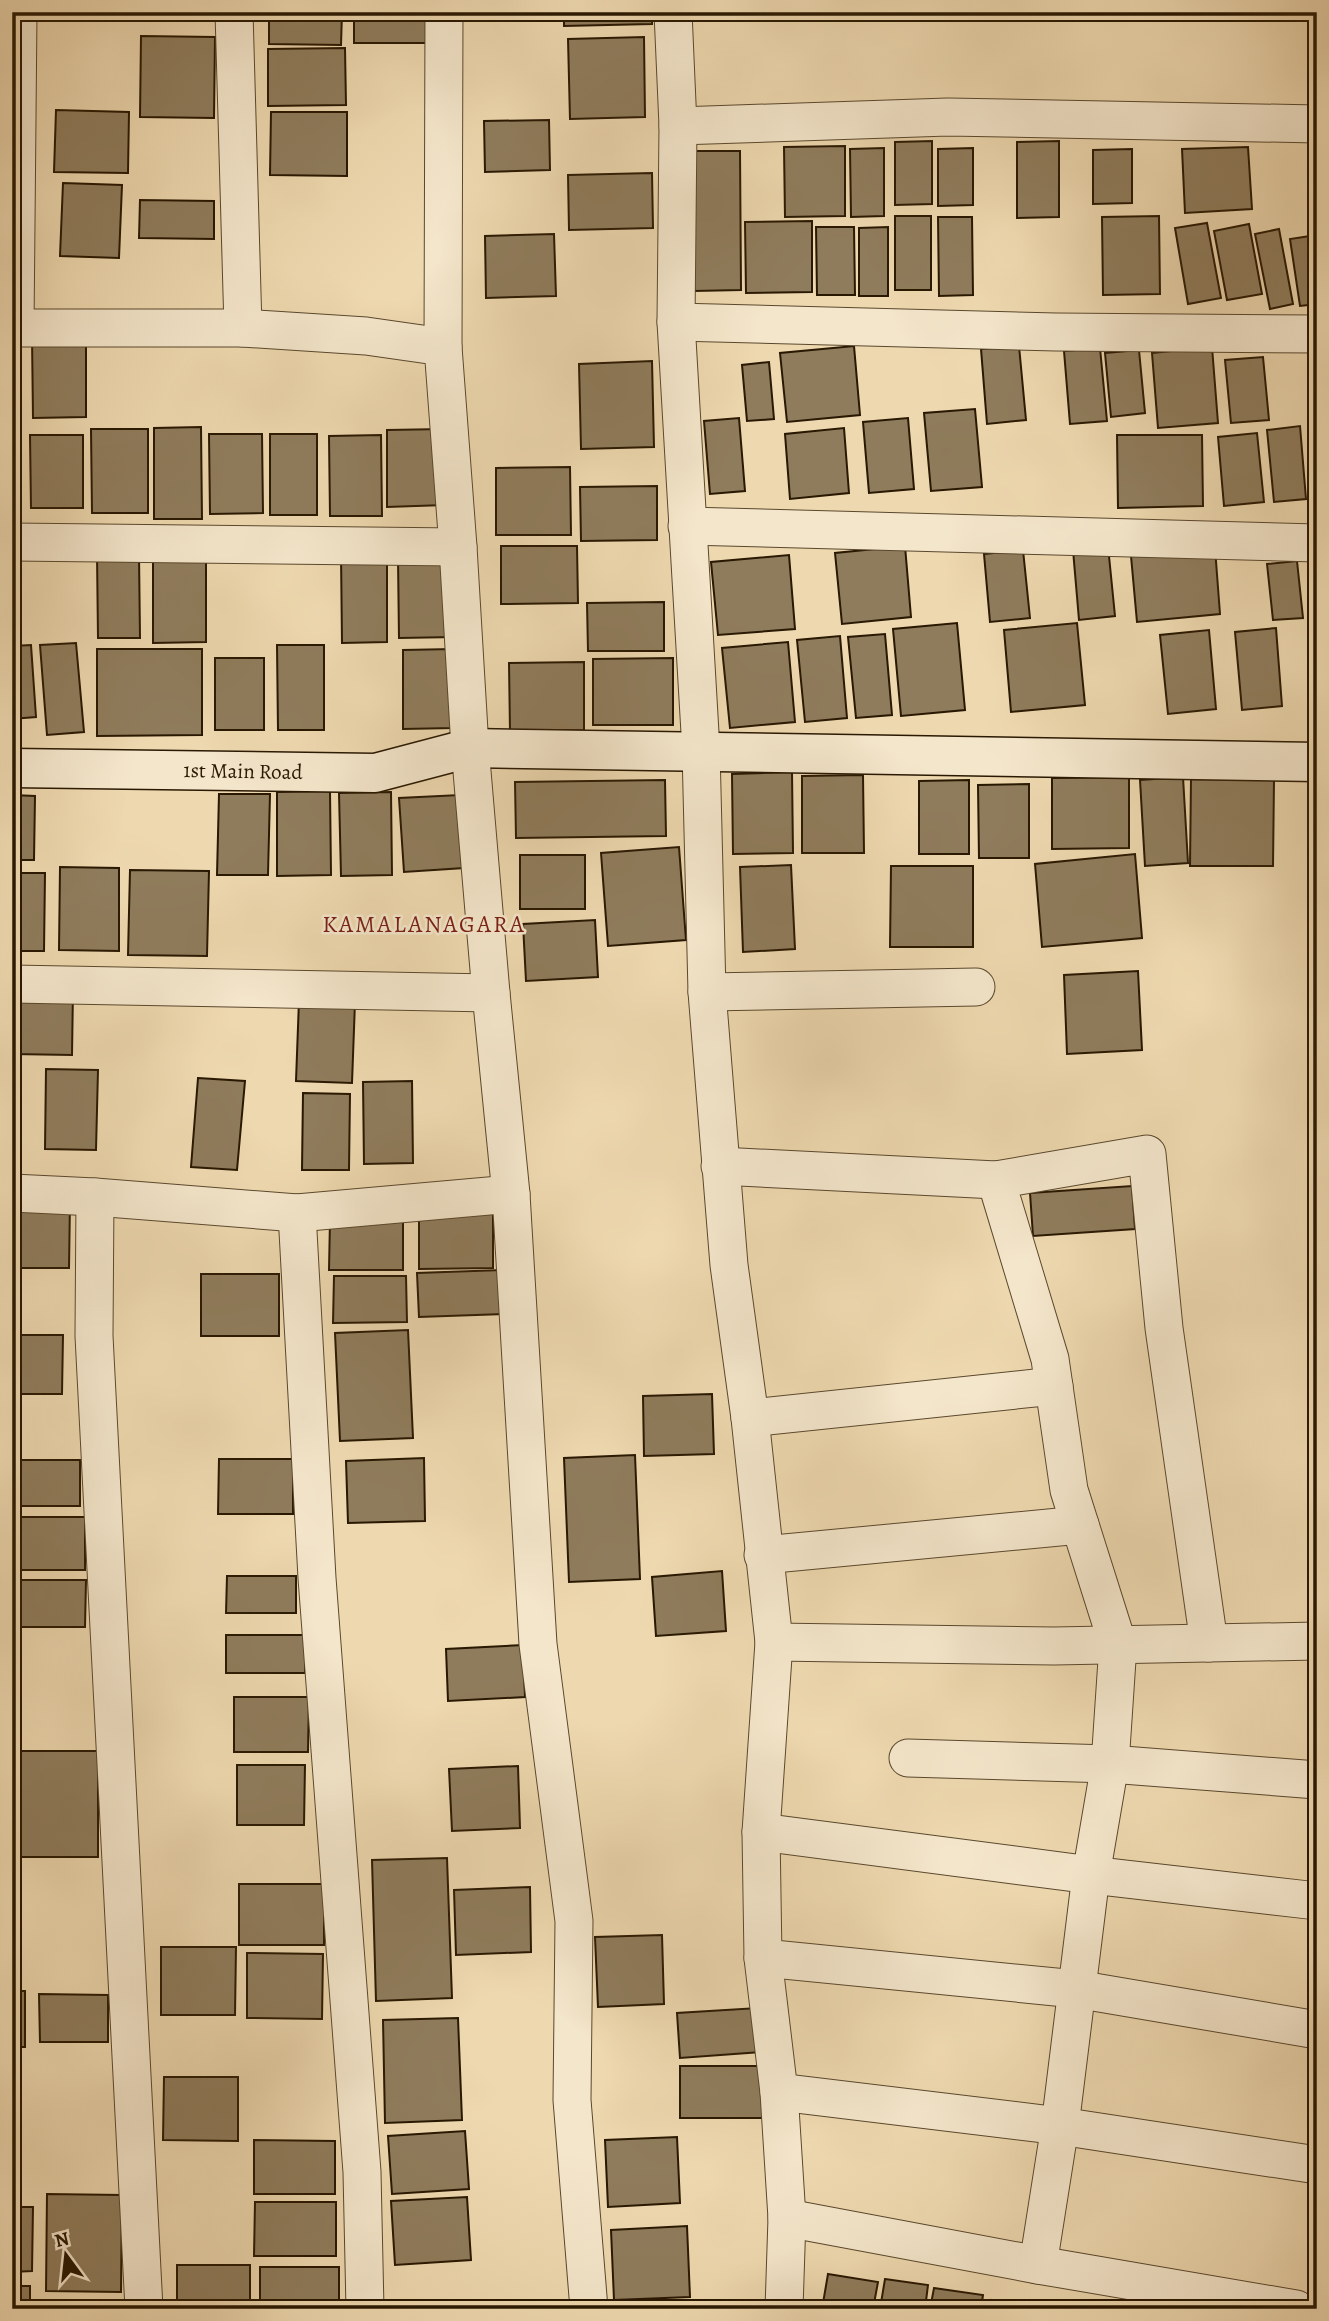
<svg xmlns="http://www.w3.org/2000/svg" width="1329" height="2321" viewBox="0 0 1329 2321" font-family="Alegreya,serif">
<rect width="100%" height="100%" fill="#eed8af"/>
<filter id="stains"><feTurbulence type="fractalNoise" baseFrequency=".00286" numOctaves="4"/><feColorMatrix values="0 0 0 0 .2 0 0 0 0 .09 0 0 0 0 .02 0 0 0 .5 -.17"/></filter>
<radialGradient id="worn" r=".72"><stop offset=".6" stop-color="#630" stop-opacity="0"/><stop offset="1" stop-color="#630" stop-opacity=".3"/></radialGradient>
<g fill="#8f7c5c" stroke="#291802" stroke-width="2">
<polygon points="269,12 342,12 341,45 269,44"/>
<rect x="354" y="12" width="75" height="31"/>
<polygon points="564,12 652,12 652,24 564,26"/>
<polygon points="141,36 215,37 214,118 140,117"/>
<polygon points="644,37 645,117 570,119 568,39"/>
<polygon points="345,48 346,105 268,106 268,49"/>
<polygon points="56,110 129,112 128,173 54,172"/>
<polygon points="271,112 347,112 347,176 270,175"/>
<polygon points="549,120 550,170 485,172 484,121"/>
<polygon points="932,141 932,204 895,205 895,142"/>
<polygon points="1059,141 1059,217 1017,218 1017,142"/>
<polygon points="845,146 845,216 785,217 784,147"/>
<polygon points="1248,147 1252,209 1185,213 1182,149"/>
<polygon points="884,148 884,216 851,217 850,149"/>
<polygon points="973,148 973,205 938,206 938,149"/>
<polygon points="1132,149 1132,203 1093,204 1093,150"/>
<polygon points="693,151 740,151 741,290 694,291"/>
<polygon points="652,173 653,228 569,230 568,175"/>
<polygon points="63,183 122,185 119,258 60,256"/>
<polygon points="140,200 214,201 214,239 139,238"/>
<rect x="895" y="216" width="36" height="74"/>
<polygon points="1159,216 1160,294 1103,295 1102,217"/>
<polygon points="938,217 972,217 973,295 939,296"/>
<polygon points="812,221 812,292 746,293 745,222"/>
<polygon points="1207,223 1221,298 1188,304 1175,228"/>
<polygon points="1249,224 1262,294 1227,300 1214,231"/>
<polygon points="816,227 854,227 855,295 817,295"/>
<polygon points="888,227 888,296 859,296 859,228"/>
<polygon points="1279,229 1293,304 1270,309 1255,234"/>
<polygon points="554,234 556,296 486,298 485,236"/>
<polygon points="1317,235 1317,304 1300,306 1290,239"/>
<polygon points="86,335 86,417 33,418 32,336"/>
<polygon points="854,346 860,415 787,422 780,353"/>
<polygon points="1019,346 1026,420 987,424 981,349"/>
<polygon points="1212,347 1218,423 1158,428 1152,353"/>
<polygon points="1100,348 1107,421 1070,424 1064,351"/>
<polygon points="1139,350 1145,413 1111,417 1105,353"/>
<polygon points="1317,353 1317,429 1309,354"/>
<polygon points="1263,357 1269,420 1231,423 1225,360"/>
<polygon points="652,361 654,447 581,449 579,364"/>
<polygon points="769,362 774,419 747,421 742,365"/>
<polygon points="975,409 982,487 931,491 924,413"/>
<polygon points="739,418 745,491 710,494 704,421"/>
<polygon points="908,418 914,489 869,493 863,422"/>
<polygon points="1300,426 1306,499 1274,502 1267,430"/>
<polygon points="201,427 202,519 154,519 154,428"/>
<polygon points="844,428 849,493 790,499 785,434"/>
<polygon points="91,429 148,429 148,513 92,513"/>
<polygon points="444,429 445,505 387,507 387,430"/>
<polygon points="1257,433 1264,502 1224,506 1218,437"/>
<polygon points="209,434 262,434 263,513 210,514"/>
<rect x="270" y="434" width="47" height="81"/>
<polygon points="30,435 83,435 83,508 31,508"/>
<polygon points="381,435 382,516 330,516 329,436"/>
<polygon points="1117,435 1202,435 1203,506 1118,508"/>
<polygon points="570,467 571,535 496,535 496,468"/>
<polygon points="657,486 657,540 581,541 580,487"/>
<polygon points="501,546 577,546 578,603 501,604"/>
<polygon points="905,546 911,617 842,624 835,553"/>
<polygon points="1108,546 1115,616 1079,620 1073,550"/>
<polygon points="1215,548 1220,614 1137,622 1131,556"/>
<polygon points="1023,550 1030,618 990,622 984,554"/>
<polygon points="97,554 139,554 140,638 98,638"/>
<polygon points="341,555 387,555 387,642 342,643"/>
<polygon points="789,555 795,629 718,635 711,562"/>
<polygon points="206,557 206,642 153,643 153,558"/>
<polygon points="398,559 455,559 456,637 399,638"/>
<polygon points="1297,561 1303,618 1273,620 1267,564"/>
<polygon points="1317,571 1317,625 1312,572"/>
<polygon points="664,602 664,651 588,651 587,603"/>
<polygon points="957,623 965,710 901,716 893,629"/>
<polygon points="1077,623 1085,705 1011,712 1004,630"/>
<polygon points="1276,628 1282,706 1242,710 1235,632"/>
<polygon points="1209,630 1216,709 1168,714 1160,635"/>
<polygon points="885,634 892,715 856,718 848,637"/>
<polygon points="840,636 847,718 805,722 797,640"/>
<polygon points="1311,641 1317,641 1317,703"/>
<polygon points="788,642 795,722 730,728 722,648"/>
<polygon points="76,643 84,732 47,735 40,645"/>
<polygon points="31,645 36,717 12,719 12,646"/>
<polygon points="277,645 324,645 324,730 278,730"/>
<polygon points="97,649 202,649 202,735 97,736"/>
<polygon points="453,649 454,728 403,729 403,650"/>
<rect x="215" y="658" width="49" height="72"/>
<polygon points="673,658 673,725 593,725 593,659"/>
<polygon points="584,662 584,730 510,731 509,663"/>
<polygon points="792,772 793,853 733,854 732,774"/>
<polygon points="863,775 864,853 802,853 802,776"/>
<polygon points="1129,777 1129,848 1052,849 1052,778"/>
<polygon points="1183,777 1188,863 1145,866 1140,780"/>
<polygon points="1191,779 1274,780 1273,866 1190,866"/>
<polygon points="665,780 666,836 516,838 515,782"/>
<polygon points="969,780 969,854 919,854 919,781"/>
<polygon points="1029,784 1029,858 979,858 978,785"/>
<polygon points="330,791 331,875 277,876 277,792"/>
<polygon points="391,792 392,875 341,876 339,793"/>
<polygon points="219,794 270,794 268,875 217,875"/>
<polygon points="12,795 35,796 34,860 12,860"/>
<polygon points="460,795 464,868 404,872 399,798"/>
<polygon points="679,847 686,940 608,946 601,853"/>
<polygon points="1135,854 1142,938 1042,947 1035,864"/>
<rect x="520" y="855" width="65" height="54"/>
<polygon points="791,865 795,949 743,952 740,867"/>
<polygon points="891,866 973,866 973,947 890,947"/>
<polygon points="60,867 119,868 119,951 59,950"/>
<polygon points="130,870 209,871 207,956 128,955"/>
<polygon points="12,873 45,873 44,951 12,951"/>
<polygon points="595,920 598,977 526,981 523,924"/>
<polygon points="1138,971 1142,1050 1067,1054 1064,975"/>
<polygon points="12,989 73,990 72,1055 12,1054"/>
<polygon points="299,1000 355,1002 352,1083 296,1081"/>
<polygon points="46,1069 98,1070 96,1150 45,1149"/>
<polygon points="198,1078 245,1081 237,1170 191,1167"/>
<polygon points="412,1081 413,1163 364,1164 363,1082"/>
<polygon points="303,1093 350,1094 349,1170 302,1170"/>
<polygon points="1132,1186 1135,1229 1033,1236 1030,1193"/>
<polygon points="12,1201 70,1202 69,1268 12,1268"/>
<polygon points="419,1213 493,1213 493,1268 419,1269"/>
<polygon points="330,1220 403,1220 403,1270 329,1270"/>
<polygon points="502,1270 504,1314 419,1317 417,1273"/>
<rect x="201" y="1274" width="78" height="62"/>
<polygon points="334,1276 406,1276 407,1322 333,1323"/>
<polygon points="408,1330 413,1438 340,1441 335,1333"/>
<polygon points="12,1335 63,1335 62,1394 12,1394"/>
<polygon points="712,1394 714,1454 644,1456 643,1396"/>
<polygon points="635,1455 640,1579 569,1582 564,1458"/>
<polygon points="424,1458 425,1521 348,1523 346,1461"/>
<polygon points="219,1459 293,1459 293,1514 218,1514"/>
<rect x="12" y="1460" width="68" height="46"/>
<rect x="12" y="1517" width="73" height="53"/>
<polygon points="722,1571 726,1631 656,1636 652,1577"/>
<polygon points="227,1576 296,1576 296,1613 226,1613"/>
<polygon points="12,1580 86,1580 85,1627 12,1627"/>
<polygon points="226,1635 306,1635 305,1673 226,1673"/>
<polygon points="523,1645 525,1697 448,1701 446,1649"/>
<polygon points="234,1697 309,1697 308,1752 234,1752"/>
<rect x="21" y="1751" width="77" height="106"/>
<polygon points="237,1765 305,1765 304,1825 237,1825"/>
<polygon points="518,1766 520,1828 452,1831 449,1769"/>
<polygon points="447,1858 452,1998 376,2001 372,1860"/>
<rect x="12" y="1863" width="9" height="63"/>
<rect x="239" y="1884" width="85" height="61"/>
<polygon points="530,1887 531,1952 456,1955 454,1890"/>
<polygon points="662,1935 664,2004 598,2007 595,1937"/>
<polygon points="161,1947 236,1947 235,2015 161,2015"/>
<polygon points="247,1953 323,1954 322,2019 247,2018"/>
<rect x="12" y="1991" width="13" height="56"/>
<polygon points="39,1994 108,1995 108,2042 40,2042"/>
<polygon points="758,2008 761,2052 680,2058 677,2013"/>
<polygon points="458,2018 462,2120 385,2123 383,2020"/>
<rect x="680" y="2066" width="83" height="52"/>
<polygon points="164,2077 238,2077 238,2141 163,2140"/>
<polygon points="465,2131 469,2189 392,2194 388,2136"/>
<polygon points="677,2137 680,2203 608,2207 605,2140"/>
<polygon points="254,2140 335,2141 335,2194 254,2194"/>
<polygon points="47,2194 122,2195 121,2292 46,2291"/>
<polygon points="467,2197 471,2260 395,2265 391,2201"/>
<polygon points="255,2202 336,2202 336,2256 254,2256"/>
<polygon points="12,2207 33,2207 32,2271 12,2272"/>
<polygon points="687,2226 690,2297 614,2300 611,2230"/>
<rect x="177" y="2265" width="73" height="44"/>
<rect x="260" y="2267" width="79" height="42"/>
<polygon points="828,2274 878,2282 873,2309 822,2309"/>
<polygon points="885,2279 928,2285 925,2309 880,2309"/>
<rect x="12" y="2286" width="18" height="23"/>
<polygon points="934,2288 983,2295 981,2309 930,2309"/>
<polygon points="991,2300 1036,2309 990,2309"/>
</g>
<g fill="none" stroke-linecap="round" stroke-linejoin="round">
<defs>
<g id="street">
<polyline points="234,12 243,328"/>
<polyline points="673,12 678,126 676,322 701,750 707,992 729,1265 750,1418 774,1642 761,1832 763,1958 779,2092 787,2218 784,2309"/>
<polyline points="678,126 948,117 1317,124"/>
<polyline points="676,322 1056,332 1317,334"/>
<polyline points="12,328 243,328 366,336 443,347 458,547 470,748 491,993 511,1194 538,1644 574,1921 572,2100 589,2309"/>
<polyline points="15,328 18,12"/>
<polyline points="443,347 444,12"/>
<polyline points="687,526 1317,543"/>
<polyline points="12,542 458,547"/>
<polyline points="12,984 491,993"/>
<polyline points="707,992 976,987"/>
<polyline points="720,1166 996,1180"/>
<polyline points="12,1193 95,1197 297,1213 511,1194"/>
<polyline points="95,1197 94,1336 144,2309"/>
<polyline points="297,1213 317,1578 362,2172 365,2309"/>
<polyline points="750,1418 1054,1386"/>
<polyline points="763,1555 1080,1525"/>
<polyline points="774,1642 1054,1646 1317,1641"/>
<polyline points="908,1758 1110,1764 1317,1780"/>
<polyline points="761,1832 1091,1875 1317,1901"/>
<polyline points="763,1958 1076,1989 1317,2030"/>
<polyline points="779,2092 1060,2126 1317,2165"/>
<polyline points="787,2218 1038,2265 1296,2309"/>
<polyline points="1038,2265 1060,2126 1091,1875 1110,1764 1118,1645 1069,1490 1050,1359 996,1180 1147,1154 1164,1328 1209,1643"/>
</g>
<polyline id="secondary" points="12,768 375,773 470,748 1317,762"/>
</defs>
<use href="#street" stroke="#5a482d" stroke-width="39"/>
<use href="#secondary" stroke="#291802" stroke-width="41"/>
<use href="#street" stroke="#f4e6cb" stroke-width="37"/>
<use href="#secondary" stroke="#f4e6cb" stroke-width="38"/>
</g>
<g text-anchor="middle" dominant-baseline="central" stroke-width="5" stroke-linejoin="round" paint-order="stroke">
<g font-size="21" fill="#291802" stroke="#f4e6cb">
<text transform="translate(243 771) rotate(1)">1st Main Road</text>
</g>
<g font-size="24" letter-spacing="2" fill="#7a1f14" stroke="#f4e6cb">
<text x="424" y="924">KAMALANAGARA</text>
</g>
</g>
<rect width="1329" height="2321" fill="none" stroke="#eed8af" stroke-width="42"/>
<rect x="14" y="14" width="1301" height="2293" fill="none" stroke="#291802" stroke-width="3.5"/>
<rect x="21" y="21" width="1287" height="2279" fill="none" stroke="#291802" stroke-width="2"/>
<g transform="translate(66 2255) rotate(345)" stroke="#f4e6cb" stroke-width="5" paint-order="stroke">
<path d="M0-5L12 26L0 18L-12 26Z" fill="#291802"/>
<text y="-10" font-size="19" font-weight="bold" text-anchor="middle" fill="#291802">N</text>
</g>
<rect width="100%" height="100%" filter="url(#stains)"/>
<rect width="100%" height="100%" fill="url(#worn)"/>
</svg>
